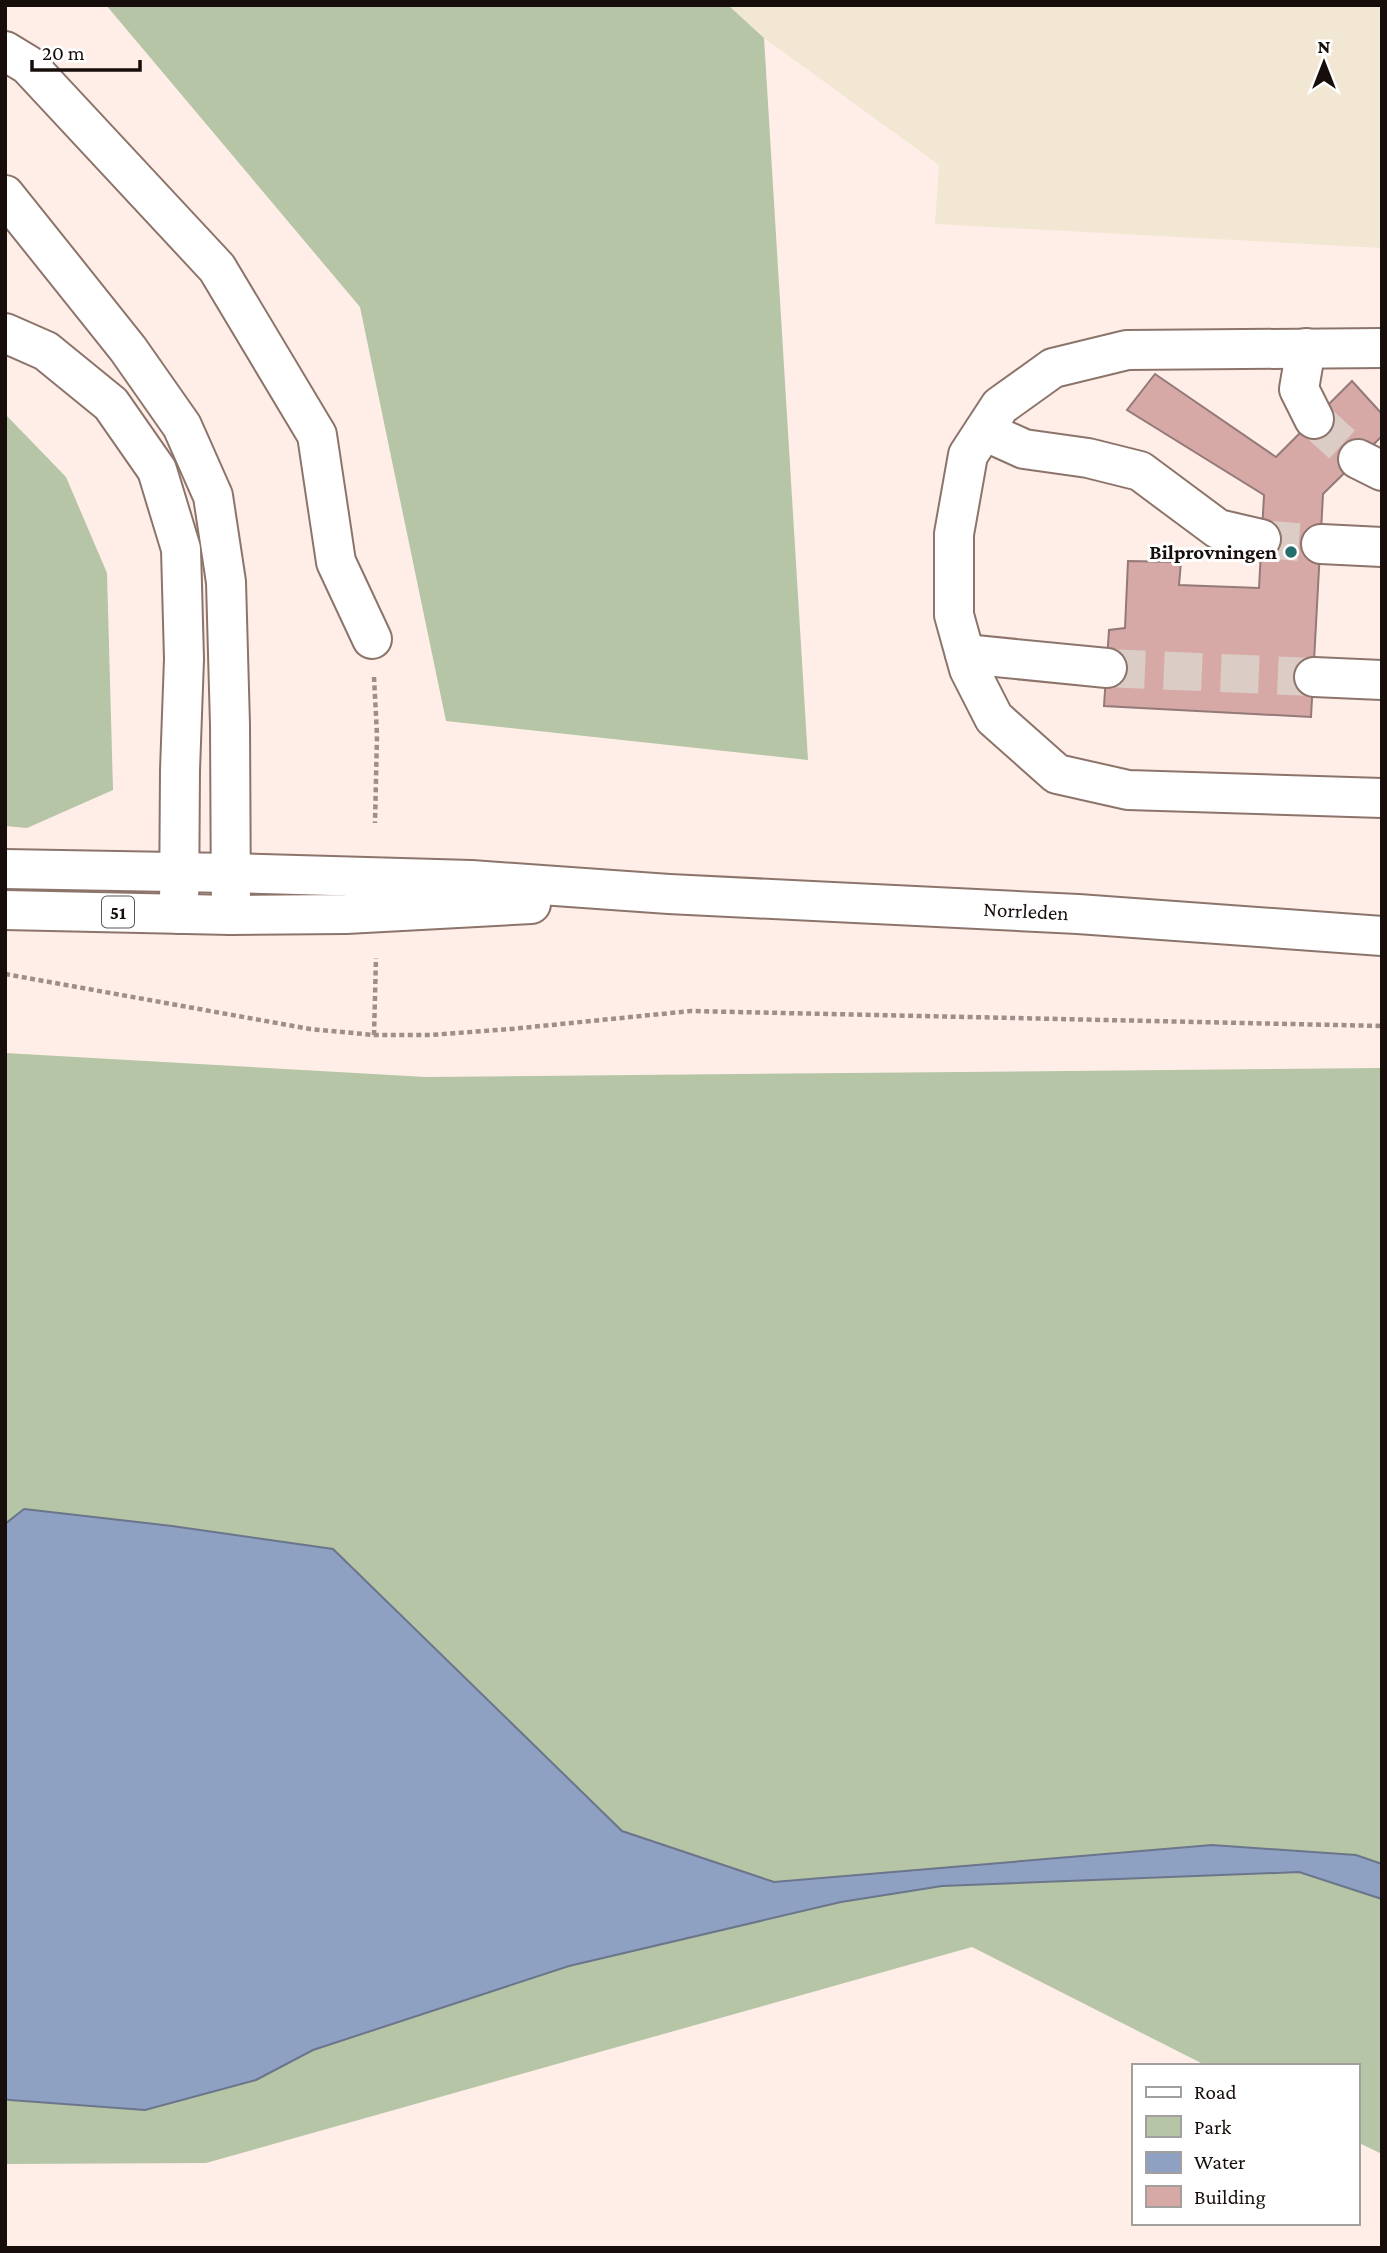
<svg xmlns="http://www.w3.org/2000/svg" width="1387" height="2253" viewBox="0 0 1387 2253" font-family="'Crimson Pro',serif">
<rect width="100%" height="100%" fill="#feeee7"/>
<polygon fill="#f1e7d2" points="728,5 1382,5 1382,248 935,224 939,165 764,38"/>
<g fill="#b5c5a5">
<polygon points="106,5 728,5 764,38 808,760 446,721 360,307"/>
<polygon points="5,414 66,477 107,573 113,790 27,828 5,826"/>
<polygon points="5,1053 426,1077 1382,1068 1382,2154 1357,2142 1357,2066 1207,2066 972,1947 206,2163 5,2164"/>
</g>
<polygon fill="#8fa1c2" stroke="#6b758b" stroke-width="2" points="24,1509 172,1526 333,1549 622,1831 774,1882 1212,1845 1356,1855 1382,1864 1382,1899 1299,1872 942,1886 841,1902 569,1966 313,2050 256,2080 145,2110 10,2100 5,2099 5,1524"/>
<polygon fill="#d6a9a6" stroke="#937978" stroke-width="2" points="1155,374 1276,457 1352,381 1382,414 1382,436 1323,494 1311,717 1104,706 1109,630 1125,628 1128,561 1181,562 1179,585 1259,588 1264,495 1127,410"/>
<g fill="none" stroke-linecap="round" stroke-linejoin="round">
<g stroke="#dbccc6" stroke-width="38" stroke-dasharray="38 19" stroke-linecap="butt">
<polyline points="1314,419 1358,459"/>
<polyline points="1261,539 1321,544"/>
<polyline points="1107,668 1314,677"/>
</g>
<defs>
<g id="minor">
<polyline points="5,51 28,65 217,268 317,435 336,562 372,639"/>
<polyline points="1306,348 1299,389 1314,419"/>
<polyline points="1382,348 1127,350 1053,368 1000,406 968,455 954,534 954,615 969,669 994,718 1057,774 1128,790 1382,798"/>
<polyline points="984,431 1024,449 1088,458 1140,471 1218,529 1261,539"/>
<polyline points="1358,459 1382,471"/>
<polyline points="1321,544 1382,547"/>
<polyline points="965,654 1107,668"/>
<polyline points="1314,677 1382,680"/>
<polyline points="230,873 471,880 669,894 1078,914 1382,936"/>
<polyline points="231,915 346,914 531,904"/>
</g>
<g id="major">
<polyline points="5,869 230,873"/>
<polyline points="5,910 231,915"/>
</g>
<g id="highway">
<polyline points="5,195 128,349 182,426 213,496 226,582 230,725 231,915"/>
<polyline points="5,333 46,351 111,404 157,470 181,549 184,659 180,770 179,914"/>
</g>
</defs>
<use href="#minor" stroke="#8c746b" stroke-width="42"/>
<use href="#major" stroke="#8c746b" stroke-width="42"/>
<use href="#highway" stroke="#8c746b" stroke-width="42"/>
<g stroke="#9c8f89" stroke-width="4.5" stroke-dasharray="5 3.5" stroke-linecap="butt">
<polyline points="374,677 377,735 375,823"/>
<polyline points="5,974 310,1029 374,1035 430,1035 511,1029 691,1011 1382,1026"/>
<polyline points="374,1035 376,958"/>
</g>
<use href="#minor" stroke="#fff" stroke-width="38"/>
<use href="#major" stroke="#fff" stroke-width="38"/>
<use href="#highway" stroke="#fff" stroke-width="38"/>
</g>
<circle fill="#246f6e" stroke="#fff" stroke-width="2.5" cx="1291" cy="552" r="7"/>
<g text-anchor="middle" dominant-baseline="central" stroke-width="6" stroke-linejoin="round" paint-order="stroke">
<rect fill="#fff" stroke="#5d5654" stroke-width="2" x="102" y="896.5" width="32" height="31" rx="5"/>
<g font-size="19" font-weight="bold" fill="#170e0b">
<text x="118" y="912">51</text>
</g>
<g font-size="21" font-weight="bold" fill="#170e0b" stroke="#fff" text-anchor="end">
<text x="1277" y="552">Bilprovningen</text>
</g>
<g font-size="21" fill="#170e0b" stroke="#fff">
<text transform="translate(1026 911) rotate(3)">Norrleden</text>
</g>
</g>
<rect width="1387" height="2253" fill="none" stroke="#170e0b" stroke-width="14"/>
<rect x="1132" y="2064" width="228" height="161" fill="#ffffff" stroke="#a29f9d" stroke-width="2"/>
<rect x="1146" y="2087" width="35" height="10" fill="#ffffff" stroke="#a29f9d" stroke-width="2"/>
<text x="1194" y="2099" font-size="21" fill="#170e0b">Road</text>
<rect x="1146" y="2116" width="35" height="21" fill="#b5c5a5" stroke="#a29f9d" stroke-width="2"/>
<text x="1194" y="2134" font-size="21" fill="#170e0b">Park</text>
<rect x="1146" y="2152" width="35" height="21" fill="#8fa1c2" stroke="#a29f9d" stroke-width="2"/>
<text x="1194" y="2169" font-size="21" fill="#170e0b">Water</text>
<rect x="1146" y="2186" width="35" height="21" fill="#d6a9a6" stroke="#a29f9d" stroke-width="2"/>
<text x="1194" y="2204" font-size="21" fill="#170e0b">Building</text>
<g transform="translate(1324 63)" stroke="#ffffff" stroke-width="5" paint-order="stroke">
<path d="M0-5L12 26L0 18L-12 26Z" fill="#170e0b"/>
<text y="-10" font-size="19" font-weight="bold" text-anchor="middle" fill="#170e0b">N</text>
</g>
<path d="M32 60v10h108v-10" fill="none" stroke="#170e0b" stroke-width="3.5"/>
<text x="42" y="60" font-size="21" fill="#170e0b" stroke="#ffffff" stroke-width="5" paint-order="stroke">20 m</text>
</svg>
